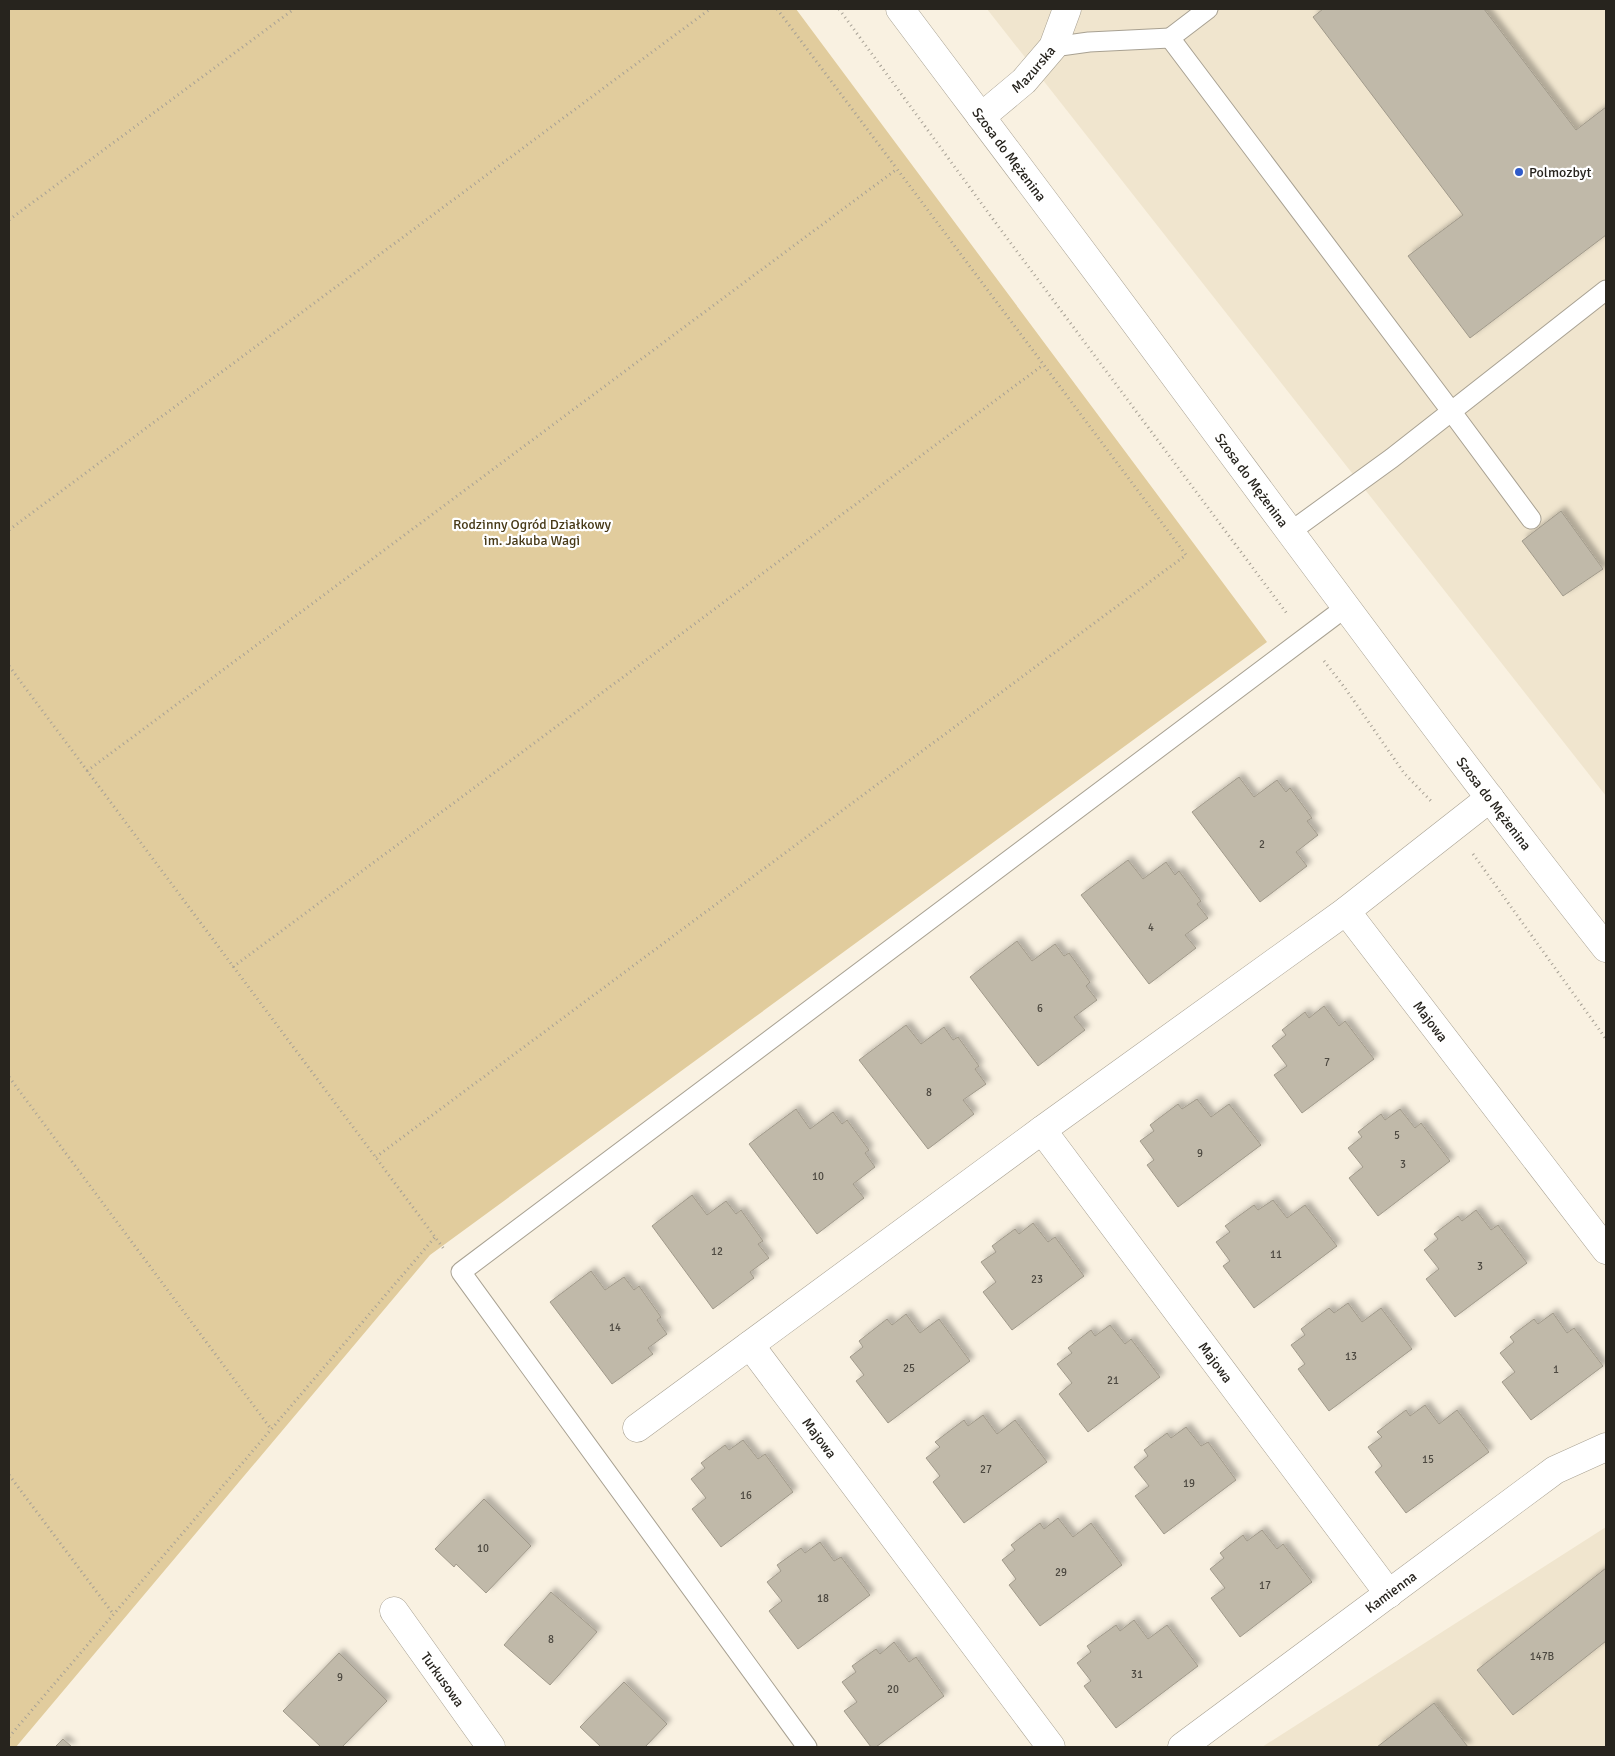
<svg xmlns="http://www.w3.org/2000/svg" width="1615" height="1756" viewBox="0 0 1615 1756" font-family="Signika,sans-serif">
<defs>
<filter id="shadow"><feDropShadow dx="4.5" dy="-4.5" stdDeviation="2.5" flood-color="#0004"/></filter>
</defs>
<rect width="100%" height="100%" fill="#f9f1e1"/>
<g fill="#f0e5ce">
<polygon points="987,9 1606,9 1606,796"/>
<polygon points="1606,1527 1606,1747 1262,1747"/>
</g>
<polygon fill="#e1cc9d" points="9,9 796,9 1267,642 430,1255 16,1747 9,1747"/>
<g fill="#c0b9a9" stroke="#a19a8b" filter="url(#shadow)">
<polygon points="1323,9 1484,9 1576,130 1606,107 1606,235 1470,338 1408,256 1463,215 1313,17"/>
<polygon points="1561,511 1603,569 1563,596 1522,541"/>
<polygon points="1239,777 1254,797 1277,780 1286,792 1290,788 1312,818 1307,821 1318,835 1296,852 1307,866 1260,902 1192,812"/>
<polygon points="1128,860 1143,879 1166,862 1175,875 1179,871 1201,901 1197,904 1208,918 1185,935 1196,948 1149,984 1081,895"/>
<polygon points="1017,941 1032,961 1055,944 1064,956 1069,953 1090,982 1086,986 1097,1000 1074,1017 1085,1030 1038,1066 970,977"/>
<polygon points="1324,1006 1339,1026 1345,1021 1374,1059 1302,1113 1274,1075 1287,1066 1272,1046 1286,1035 1282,1030 1305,1012 1309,1018"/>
<polygon points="906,1025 921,1044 944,1027 953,1040 958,1037 979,1066 975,1069 986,1084 963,1100 974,1114 928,1149 859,1060"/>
<polygon points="1197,1099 1211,1117 1229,1104 1261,1145 1178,1207 1147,1165 1154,1160 1140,1141 1154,1131 1150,1125 1178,1104 1182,1109"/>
<polygon points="796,1109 810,1129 833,1112 842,1124 847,1120 869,1150 865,1153 875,1167 853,1184 864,1198 817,1234 749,1144"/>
<polygon points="1400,1109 1415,1128 1421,1123 1450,1161 1378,1216 1349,1178 1363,1167 1348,1148 1362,1137 1358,1132 1381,1114 1385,1120"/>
<polygon points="692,1195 707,1215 726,1201 736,1214 741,1210 763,1241 758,1244 769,1258 750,1272 754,1278 713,1309 652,1226"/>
<polygon points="1273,1200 1287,1218 1305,1205 1337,1246 1254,1308 1223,1266 1230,1261 1216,1242 1230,1232 1225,1226 1254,1205 1258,1210"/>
<polygon points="1476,1210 1491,1230 1498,1225 1527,1263 1455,1317 1426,1279 1439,1269 1424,1250 1438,1239 1434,1234 1458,1216 1462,1221"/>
<polygon points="1033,1223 1048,1242 1055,1237 1084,1276 1012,1330 983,1292 996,1282 981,1262 996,1252 992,1246 1015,1229 1019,1234"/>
<polygon points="591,1271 605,1290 624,1277 634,1290 639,1286 661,1317 657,1320 667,1334 648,1348 653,1354 612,1384 550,1302"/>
<polygon points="1348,1303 1362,1322 1381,1308 1412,1349 1329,1411 1298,1369 1305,1364 1291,1345 1305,1335 1301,1329 1329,1308 1334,1313"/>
<polygon points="1553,1313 1567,1333 1574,1328 1603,1366 1531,1420 1502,1382 1515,1372 1500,1353 1514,1342 1510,1337 1534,1319 1538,1324"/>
<polygon points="906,1314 920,1333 939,1319 970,1361 888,1423 856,1381 864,1375 850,1357 863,1347 859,1341 887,1319 892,1325"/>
<polygon points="1110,1325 1125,1344 1131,1339 1160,1377 1088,1432 1059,1394 1072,1383 1057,1364 1072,1353 1068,1348 1091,1330 1095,1336"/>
<polygon points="1425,1405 1439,1424 1457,1410 1489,1452 1406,1513 1375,1472 1382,1466 1368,1447 1382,1437 1377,1432 1406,1410 1410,1416"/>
<polygon points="983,1415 997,1434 1015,1420 1047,1462 964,1523 933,1482 940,1476 926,1458 940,1447 935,1442 964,1420 968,1426"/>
<polygon points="1186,1427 1201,1446 1208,1442 1236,1480 1164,1534 1135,1496 1149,1486 1134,1467 1148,1456 1144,1450 1167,1433 1171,1438"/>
<polygon points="743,1440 758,1459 765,1454 793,1492 721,1547 692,1509 706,1498 691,1479 705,1468 701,1463 725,1445 729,1450"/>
<polygon points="484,1499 531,1546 486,1593 456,1564 454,1567 435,1549"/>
<polygon points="1058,1518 1073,1537 1091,1523 1122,1565 1040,1626 1009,1585 1016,1579 1002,1560 1015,1550 1011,1545 1040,1523 1044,1529"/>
<polygon points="1262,1530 1277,1549 1283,1544 1312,1582 1240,1637 1211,1598 1225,1588 1210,1569 1224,1558 1220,1553 1243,1535 1247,1541"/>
<polygon points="820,1542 834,1561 841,1557 870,1595 798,1649 769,1611 782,1601 767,1582 781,1571 777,1565 801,1548 805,1553"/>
<polygon points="1606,1568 1606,1641 1513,1715 1477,1670"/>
<polygon points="551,1592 597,1632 550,1685 504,1645"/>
<polygon points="1134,1620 1148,1639 1167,1625 1198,1666 1116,1728 1084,1686 1091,1681 1077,1663 1091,1652 1087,1646 1116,1625 1120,1631"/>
<polygon points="894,1642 909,1662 916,1657 944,1696 876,1747 871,1747 844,1711 857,1702 842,1682 856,1672 852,1666 876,1649 880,1654"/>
<polygon points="339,1653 387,1701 342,1747 321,1747 283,1711"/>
<polygon points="624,1682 667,1724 645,1747 601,1747 580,1727"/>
<polygon points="1434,1703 1468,1747 1377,1747"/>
<polygon points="63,1739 72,1747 55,1747"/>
</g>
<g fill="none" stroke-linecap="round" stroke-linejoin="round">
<defs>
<g id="lane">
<polyline points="1208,9 1170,38 1451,411 1531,519"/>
<polyline points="1053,47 1089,42 1170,38"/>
<polyline points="1290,532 1392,458 1606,290"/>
<polyline points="807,1747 461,1272 1346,607"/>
</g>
<g id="street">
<path id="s1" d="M981,117L1024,81L1053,47L1067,9"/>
<path id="s2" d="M1346,911L1606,1250"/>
<path id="s3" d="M1042,1130L1389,1594"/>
<path id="s4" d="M750,1345L1051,1747"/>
<polyline points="637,1428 1042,1130 1346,911 1490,798"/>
<path id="s5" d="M394,1611L491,1747"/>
<path id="s6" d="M1182,1747L1555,1470L1606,1447"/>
</g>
<g id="secondary">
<path id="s7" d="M900,9C993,133 1087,257 1179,382C1320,572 1460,763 1606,948"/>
</g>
</defs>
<use href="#lane" stroke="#a8a192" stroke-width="21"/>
<use href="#street" stroke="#a8a192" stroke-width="29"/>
<use href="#secondary" stroke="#a8a192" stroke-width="29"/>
<g stroke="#a7a195" stroke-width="3" stroke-dasharray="1 4" stroke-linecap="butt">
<polyline points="777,9 897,169"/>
<polyline points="839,9 998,226 1288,615"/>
<polyline points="9,220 294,9"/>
<polyline points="9,530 710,9"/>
<polyline points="1324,661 1345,688 1404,773 1431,801"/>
<polyline points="9,666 444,1249"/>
<polyline points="87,771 897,169 1186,555 376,1157"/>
<polyline points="1473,854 1606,1039"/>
<polyline points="233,967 1043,365"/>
<polyline points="9,1077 271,1429"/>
<polyline points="9,1475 114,1615"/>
<polyline points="9,1737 435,1237"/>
</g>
<use href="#lane" stroke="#fff" stroke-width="19"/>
<use href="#street" stroke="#fff" stroke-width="28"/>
<use href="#secondary" stroke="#fff" stroke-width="28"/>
</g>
<circle fill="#2e5ac9" stroke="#fff" stroke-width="2" cx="1519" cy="172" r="5"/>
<g text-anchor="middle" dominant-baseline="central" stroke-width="4.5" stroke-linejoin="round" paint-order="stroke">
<g font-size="11" fill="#4d4941">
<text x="1262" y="844">2</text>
<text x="1151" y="927">4</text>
<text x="1040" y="1008">6</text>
<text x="1327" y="1062">7</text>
<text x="929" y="1092">8</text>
<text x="1397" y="1135">5</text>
<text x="1200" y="1153">9</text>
<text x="1403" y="1164">3</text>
<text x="818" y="1176">10</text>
<text x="717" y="1251">12</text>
<text x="1276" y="1254">11</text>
<text x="1480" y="1266">3</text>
<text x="1037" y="1279">23</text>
<text x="615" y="1327">14</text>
<text x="1351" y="1356">13</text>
<text x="909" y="1368">25</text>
<text x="1556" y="1369">1</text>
<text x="1113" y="1380">21</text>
<text x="1428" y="1459">15</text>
<text x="986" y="1469">27</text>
<text x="1189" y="1483">19</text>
<text x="746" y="1495">16</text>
<text x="483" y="1548">10</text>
<text x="1061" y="1572">29</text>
<text x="1265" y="1585">17</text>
<text x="823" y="1598">18</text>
<text x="551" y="1639">8</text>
<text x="1542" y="1656">147B</text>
<text x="1137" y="1674">31</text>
<text x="340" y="1677">9</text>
<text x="893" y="1689">20</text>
</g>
<g font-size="14" fill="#27241e" stroke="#fff">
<text stroke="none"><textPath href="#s1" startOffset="71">Mazurska</textPath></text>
<text stroke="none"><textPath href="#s7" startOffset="182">Szosa do Mężenina</textPath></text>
<text stroke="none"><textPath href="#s7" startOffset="588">Szosa do Mężenina</textPath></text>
<text stroke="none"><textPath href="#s7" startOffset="992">Szosa do Mężenina</textPath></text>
<text stroke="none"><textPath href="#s2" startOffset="139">Majowa</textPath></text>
<text stroke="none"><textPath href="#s3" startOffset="290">Majowa</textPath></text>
<text stroke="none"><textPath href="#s4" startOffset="116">Majowa</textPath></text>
<text stroke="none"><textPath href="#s6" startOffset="260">Kamienna</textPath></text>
<text stroke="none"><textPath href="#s5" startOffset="84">Turkusowa</textPath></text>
</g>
<g font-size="14" fill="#27241e" stroke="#fff" text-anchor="start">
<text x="1529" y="172">Polmozbyt</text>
</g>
<g font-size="14" fill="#473917" stroke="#fff">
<text x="532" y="524">Rodzinny Ogród Działkowy<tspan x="532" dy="16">im. Jakuba Wagi</tspan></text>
</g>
</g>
<rect width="1615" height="1756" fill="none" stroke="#27241e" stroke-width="20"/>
</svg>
